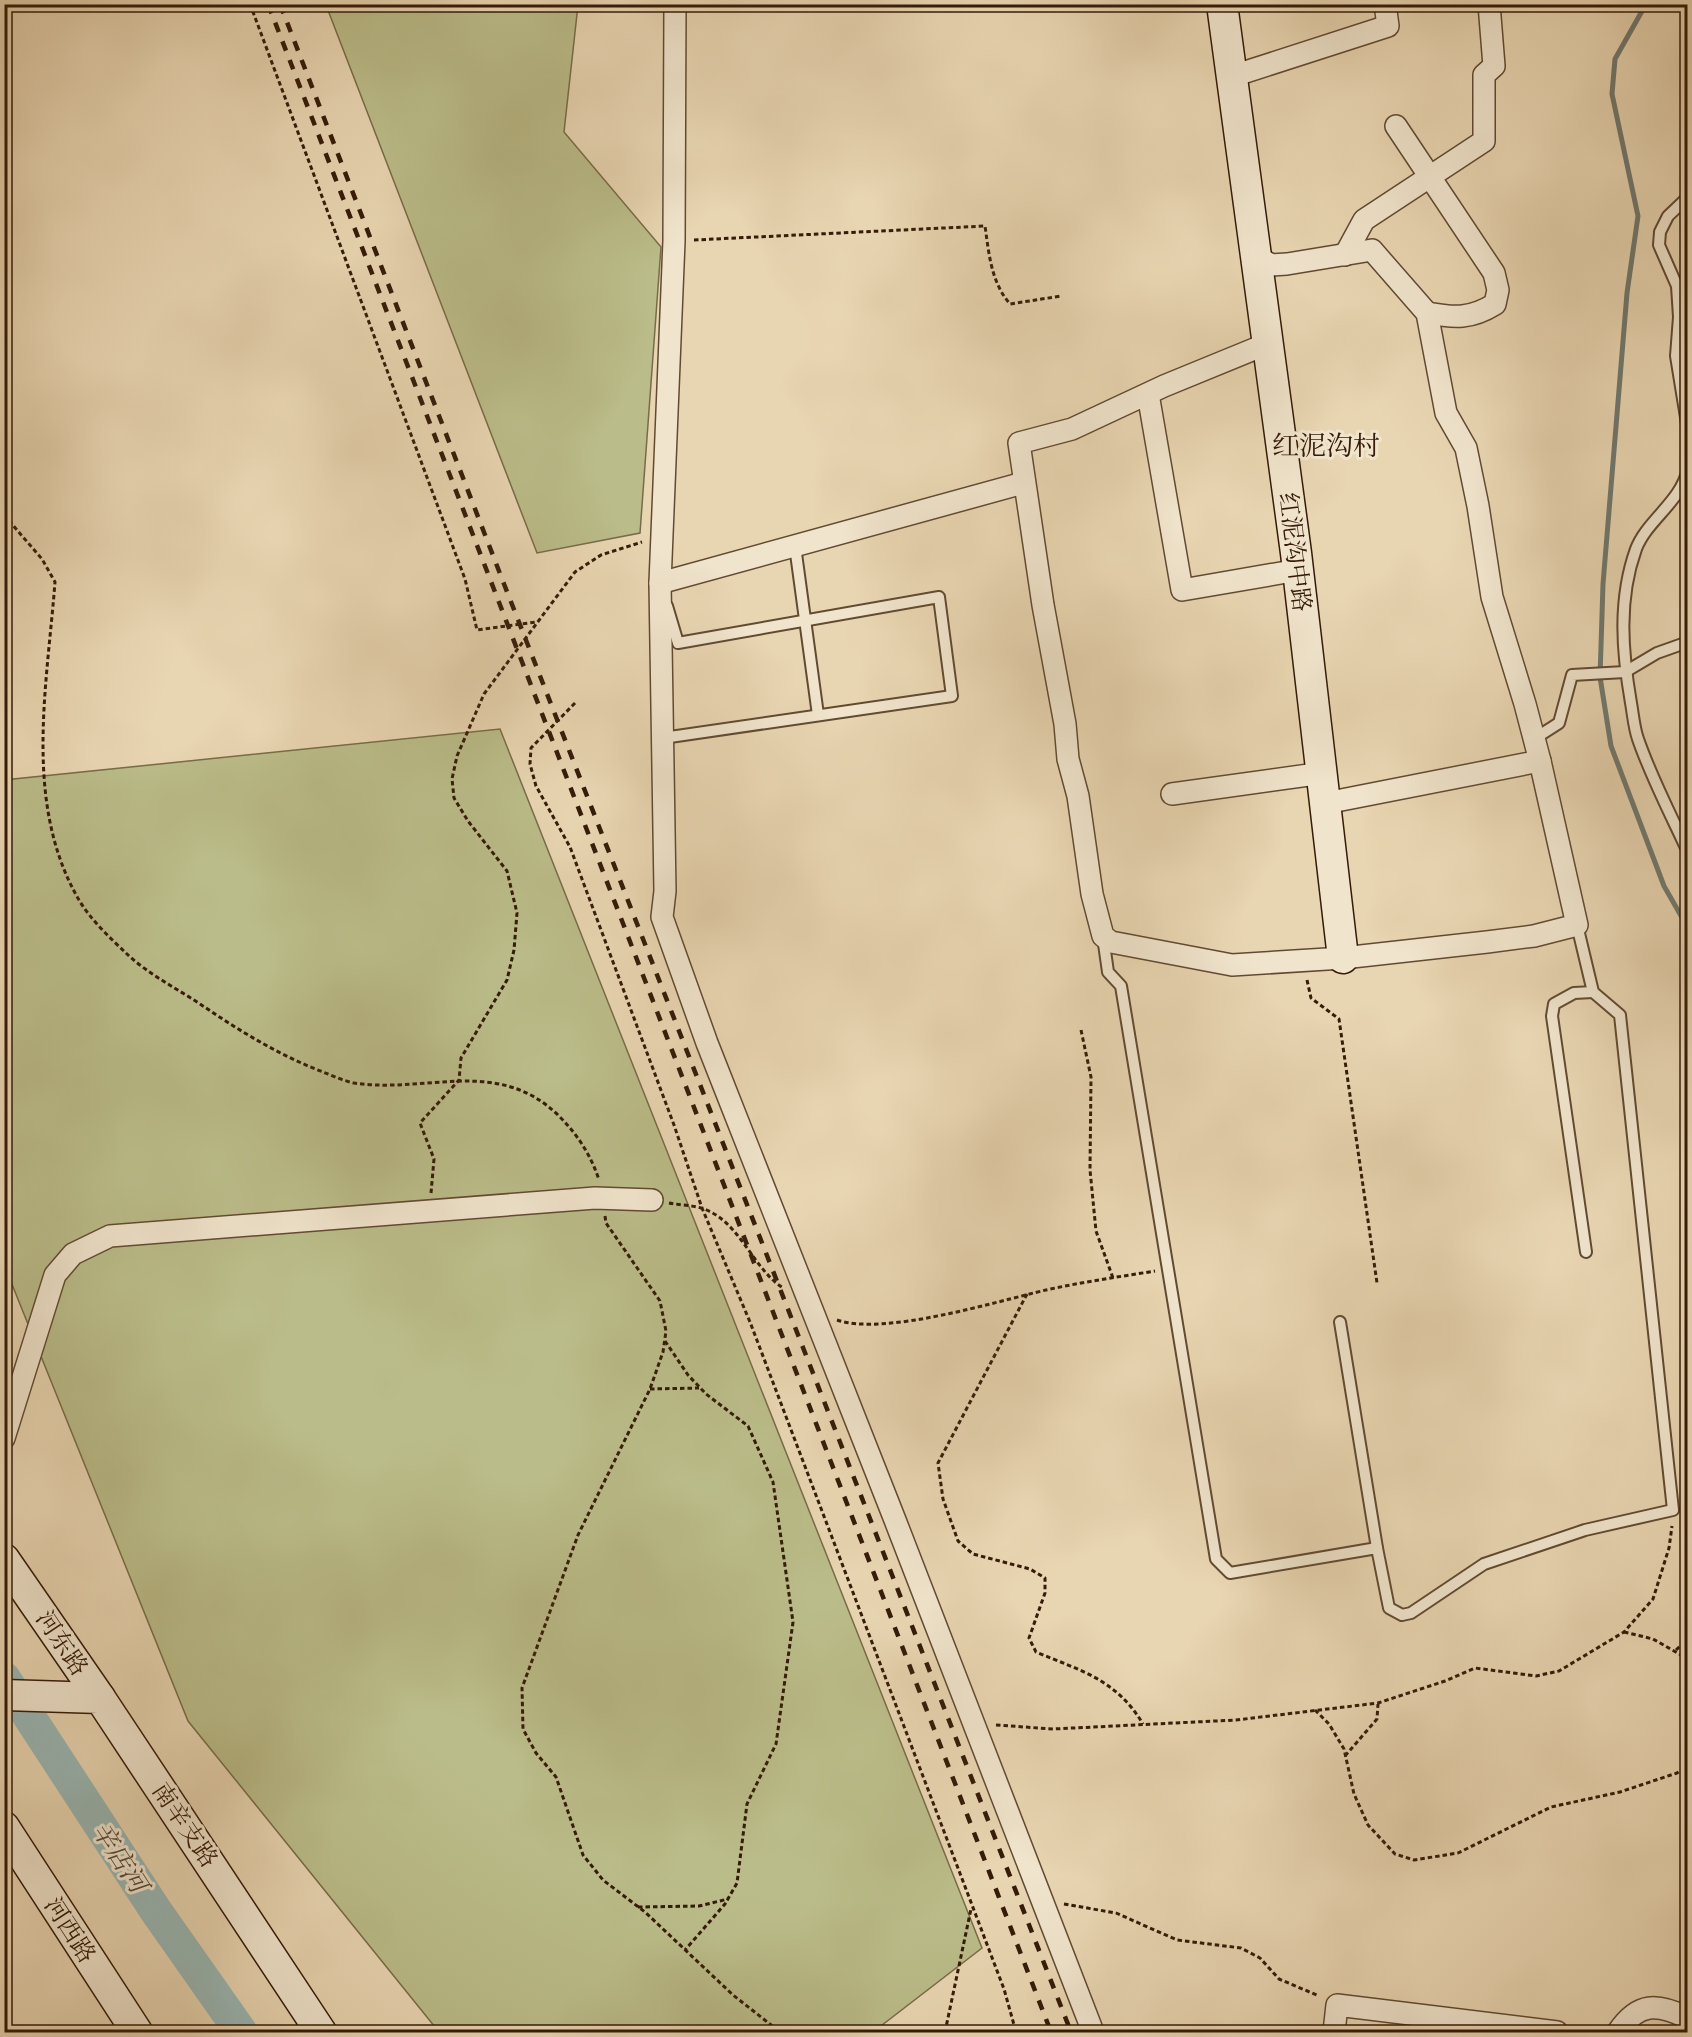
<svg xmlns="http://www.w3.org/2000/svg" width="1692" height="2037" viewBox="0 0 1692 2037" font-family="'IM FELL Great Primer','Noto Serif SC',serif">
<rect width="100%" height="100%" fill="#e8d5b1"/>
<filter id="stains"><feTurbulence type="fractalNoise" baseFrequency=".00333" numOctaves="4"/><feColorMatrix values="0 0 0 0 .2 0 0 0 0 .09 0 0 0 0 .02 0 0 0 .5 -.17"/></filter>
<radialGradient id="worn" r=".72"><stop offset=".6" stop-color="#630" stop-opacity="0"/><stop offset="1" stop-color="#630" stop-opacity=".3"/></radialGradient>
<g fill="#babc89" stroke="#786c48" stroke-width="1.5">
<polygon points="326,5 578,5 564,132 661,247 640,533 537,553"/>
<polygon points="500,729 982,1948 873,2032 439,2032 188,1721 5,1267 4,780"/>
</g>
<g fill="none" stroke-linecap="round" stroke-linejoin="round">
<polyline stroke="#71796f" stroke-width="5" points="1646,4 1615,59 1612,94 1638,216 1627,293 1603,584 1600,677 1611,746 1664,886 1688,928"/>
<polyline stroke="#99b7b4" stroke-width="33" points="4,1678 156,1911 241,2032"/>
<defs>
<g id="lane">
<polyline points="1688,197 1668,216 1660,232 1659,245 1677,286 1679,317 1676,356 1688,430"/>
<path d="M1688,469C1681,502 1647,520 1636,549C1618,599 1622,651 1631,703C1633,714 1634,728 1638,739C1651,777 1671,815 1688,852"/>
<polyline points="795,546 818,715"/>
<polyline points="663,738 952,696 939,597 678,643 667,606"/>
<polyline points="1534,739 1559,723 1572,675 1625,672 1657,653 1688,642"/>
<polyline points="1103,937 1108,972 1121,986 1216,1559 1230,1573 1377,1548 1389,1608 1402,1615 1411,1613 1484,1564 1585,1530 1673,1510 1620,1015 1593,992 1577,925"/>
<polyline points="1586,1252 1552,1016 1554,1004 1574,993 1593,992"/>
<polyline points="1340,1322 1377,1548"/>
</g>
<g id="street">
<polyline points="675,4 674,241 660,583 665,891 662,917 707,1043 895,1520 1093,2032"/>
<polyline points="1233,76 1388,26 1385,4"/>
<path d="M1396,126L1494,273L1498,290L1495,304C1471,319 1455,318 1427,313"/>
<polyline points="1345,255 1364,220 1484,141 1484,75 1494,66 1489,4"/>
<polyline points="1258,257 1271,265 1287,264 1372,250 1427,313 1446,413 1466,448 1478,506 1492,597 1525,704 1540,761 1326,803"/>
<polyline points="1269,343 1164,386 1072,429 1019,443 1043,605 1065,724 1068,759 1078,796 1092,894 1103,936 1111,942 1232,965 1343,958 1487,942 1534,936 1577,925 1540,761"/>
<polyline points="1148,394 1182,590 1298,570"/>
<polyline points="660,583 1023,483"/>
<polyline points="1172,794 1323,773"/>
<polyline points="4,1438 55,1275 73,1254 110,1236 595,1198 652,1200"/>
<polyline points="1334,2032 1337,2005 1557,2032"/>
<path d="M1618,2032C1638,2002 1657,2003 1688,2018"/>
</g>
<g id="secondary">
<polyline points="1222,4 1296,553 1343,958"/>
<polyline points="4,1559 100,1698"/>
<polyline points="4,1695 100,1698 321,2032"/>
<polyline points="4,1827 137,2032"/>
</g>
</defs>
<use href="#lane" stroke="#624a32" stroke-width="14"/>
<use href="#street" stroke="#624a32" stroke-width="24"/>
<use href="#secondary" stroke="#351b08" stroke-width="33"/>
<g stroke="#351b08" stroke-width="3" stroke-dasharray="4.5 3" stroke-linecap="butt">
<polyline points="250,4 465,579 477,630 536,622"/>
<path d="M694,240L985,226C989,254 991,282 1010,304L1061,296"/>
<path d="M4,515L42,559L55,582C47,687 23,804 79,900C90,919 111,939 127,954C149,975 180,990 206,1008C243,1033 281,1056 323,1072C333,1076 344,1081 354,1083C427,1094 498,1056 559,1116C577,1134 591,1155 599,1180"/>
<polyline points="575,703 531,748 530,764 536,786 570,847 674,1125 702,1208 750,1322 1004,1989 1016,2032"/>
<polyline points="1307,980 1311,998 1339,1019 1377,1283"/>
<polyline points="1081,1030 1091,1077 1090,1170 1096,1231 1113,1278"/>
<polyline points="431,1193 434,1159 420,1123 459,1080 461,1058 507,980 514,950 517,913 507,871 468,821 454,798 452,779 457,756 484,694 575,572 601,555 642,542"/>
<path d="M669,1203C679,1205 691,1205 701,1208C740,1220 751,1267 783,1288"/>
<polyline points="605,1216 606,1223 660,1301 666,1331 663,1352 650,1389 578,1535 522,1688 523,1729 536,1753 556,1777 583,1855 603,1880 645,1912 733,1995 780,2032"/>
<path d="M1027,1294L938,1463L943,1499L958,1541L973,1554L1030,1569L1045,1578V1593L1029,1638L1036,1652C1081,1671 1116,1679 1143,1724"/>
<path d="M837,1320C885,1336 994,1302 1046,1290C1082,1282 1118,1277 1155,1271"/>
<polyline points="665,1341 688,1375 706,1394 748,1426 773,1482 793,1622 776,1744 747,1804 737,1883 725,1904 685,1950"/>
<polyline points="650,1389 699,1388"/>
<polyline points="1624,1632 1653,1639 1688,1659"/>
<polyline points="1676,1650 1688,1639"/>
<polyline points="1315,1710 1329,1724 1344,1749 1354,1794 1368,1825 1395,1854 1414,1860 1458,1853 1551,1807 1620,1792 1677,1773 1688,1766"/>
<polyline points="996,1725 1053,1729 1236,1720 1378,1703 1445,1681 1475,1668 1536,1676 1559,1671 1624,1632 1653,1599 1669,1548 1672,1526"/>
<polyline points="1345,1756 1377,1719 1378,1704"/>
<polyline points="1064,1904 1116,1913 1177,1940 1241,1948 1260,1958 1279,1979 1319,1996"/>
<polyline points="638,1907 699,1906 728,1899"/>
<polyline points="945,2032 971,1909"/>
</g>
<use href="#lane" stroke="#f0e4cc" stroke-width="10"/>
<use href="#street" stroke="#f0e4cc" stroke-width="21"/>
<use href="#secondary" stroke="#f0e4cc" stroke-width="30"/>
<g stroke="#351b08" stroke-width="4.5" stroke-dasharray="10 10" stroke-linecap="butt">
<polyline points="268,4 1051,2032"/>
<polyline points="280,4 504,584 1071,2032"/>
</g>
</g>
<g text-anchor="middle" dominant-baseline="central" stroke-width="6" stroke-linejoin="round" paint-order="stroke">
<g font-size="24" fill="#351b08" stroke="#f0e4cc">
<text transform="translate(1295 552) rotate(83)">红泥沟中路</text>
<text transform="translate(62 1643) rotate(56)">河东路</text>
<text transform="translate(185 1825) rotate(56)">南辛支路</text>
<text transform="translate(70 1930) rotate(57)">河西路</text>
</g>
<g font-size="26" font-style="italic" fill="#534a3c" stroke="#f0e4cc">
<text transform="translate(120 1857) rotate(57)">辛店河</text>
</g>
<g font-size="27" fill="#351b08" stroke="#f0e4cc">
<text x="1326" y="445">红泥沟村</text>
</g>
</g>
<rect width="1692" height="2037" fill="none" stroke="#e8d5b1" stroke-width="24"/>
<rect x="6" y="6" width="1680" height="2025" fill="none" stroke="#351b08" stroke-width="3"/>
<rect x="12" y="12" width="1668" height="2013" fill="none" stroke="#351b08" stroke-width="1.5"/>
<rect width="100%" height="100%" filter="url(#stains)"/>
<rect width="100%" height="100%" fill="url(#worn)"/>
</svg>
